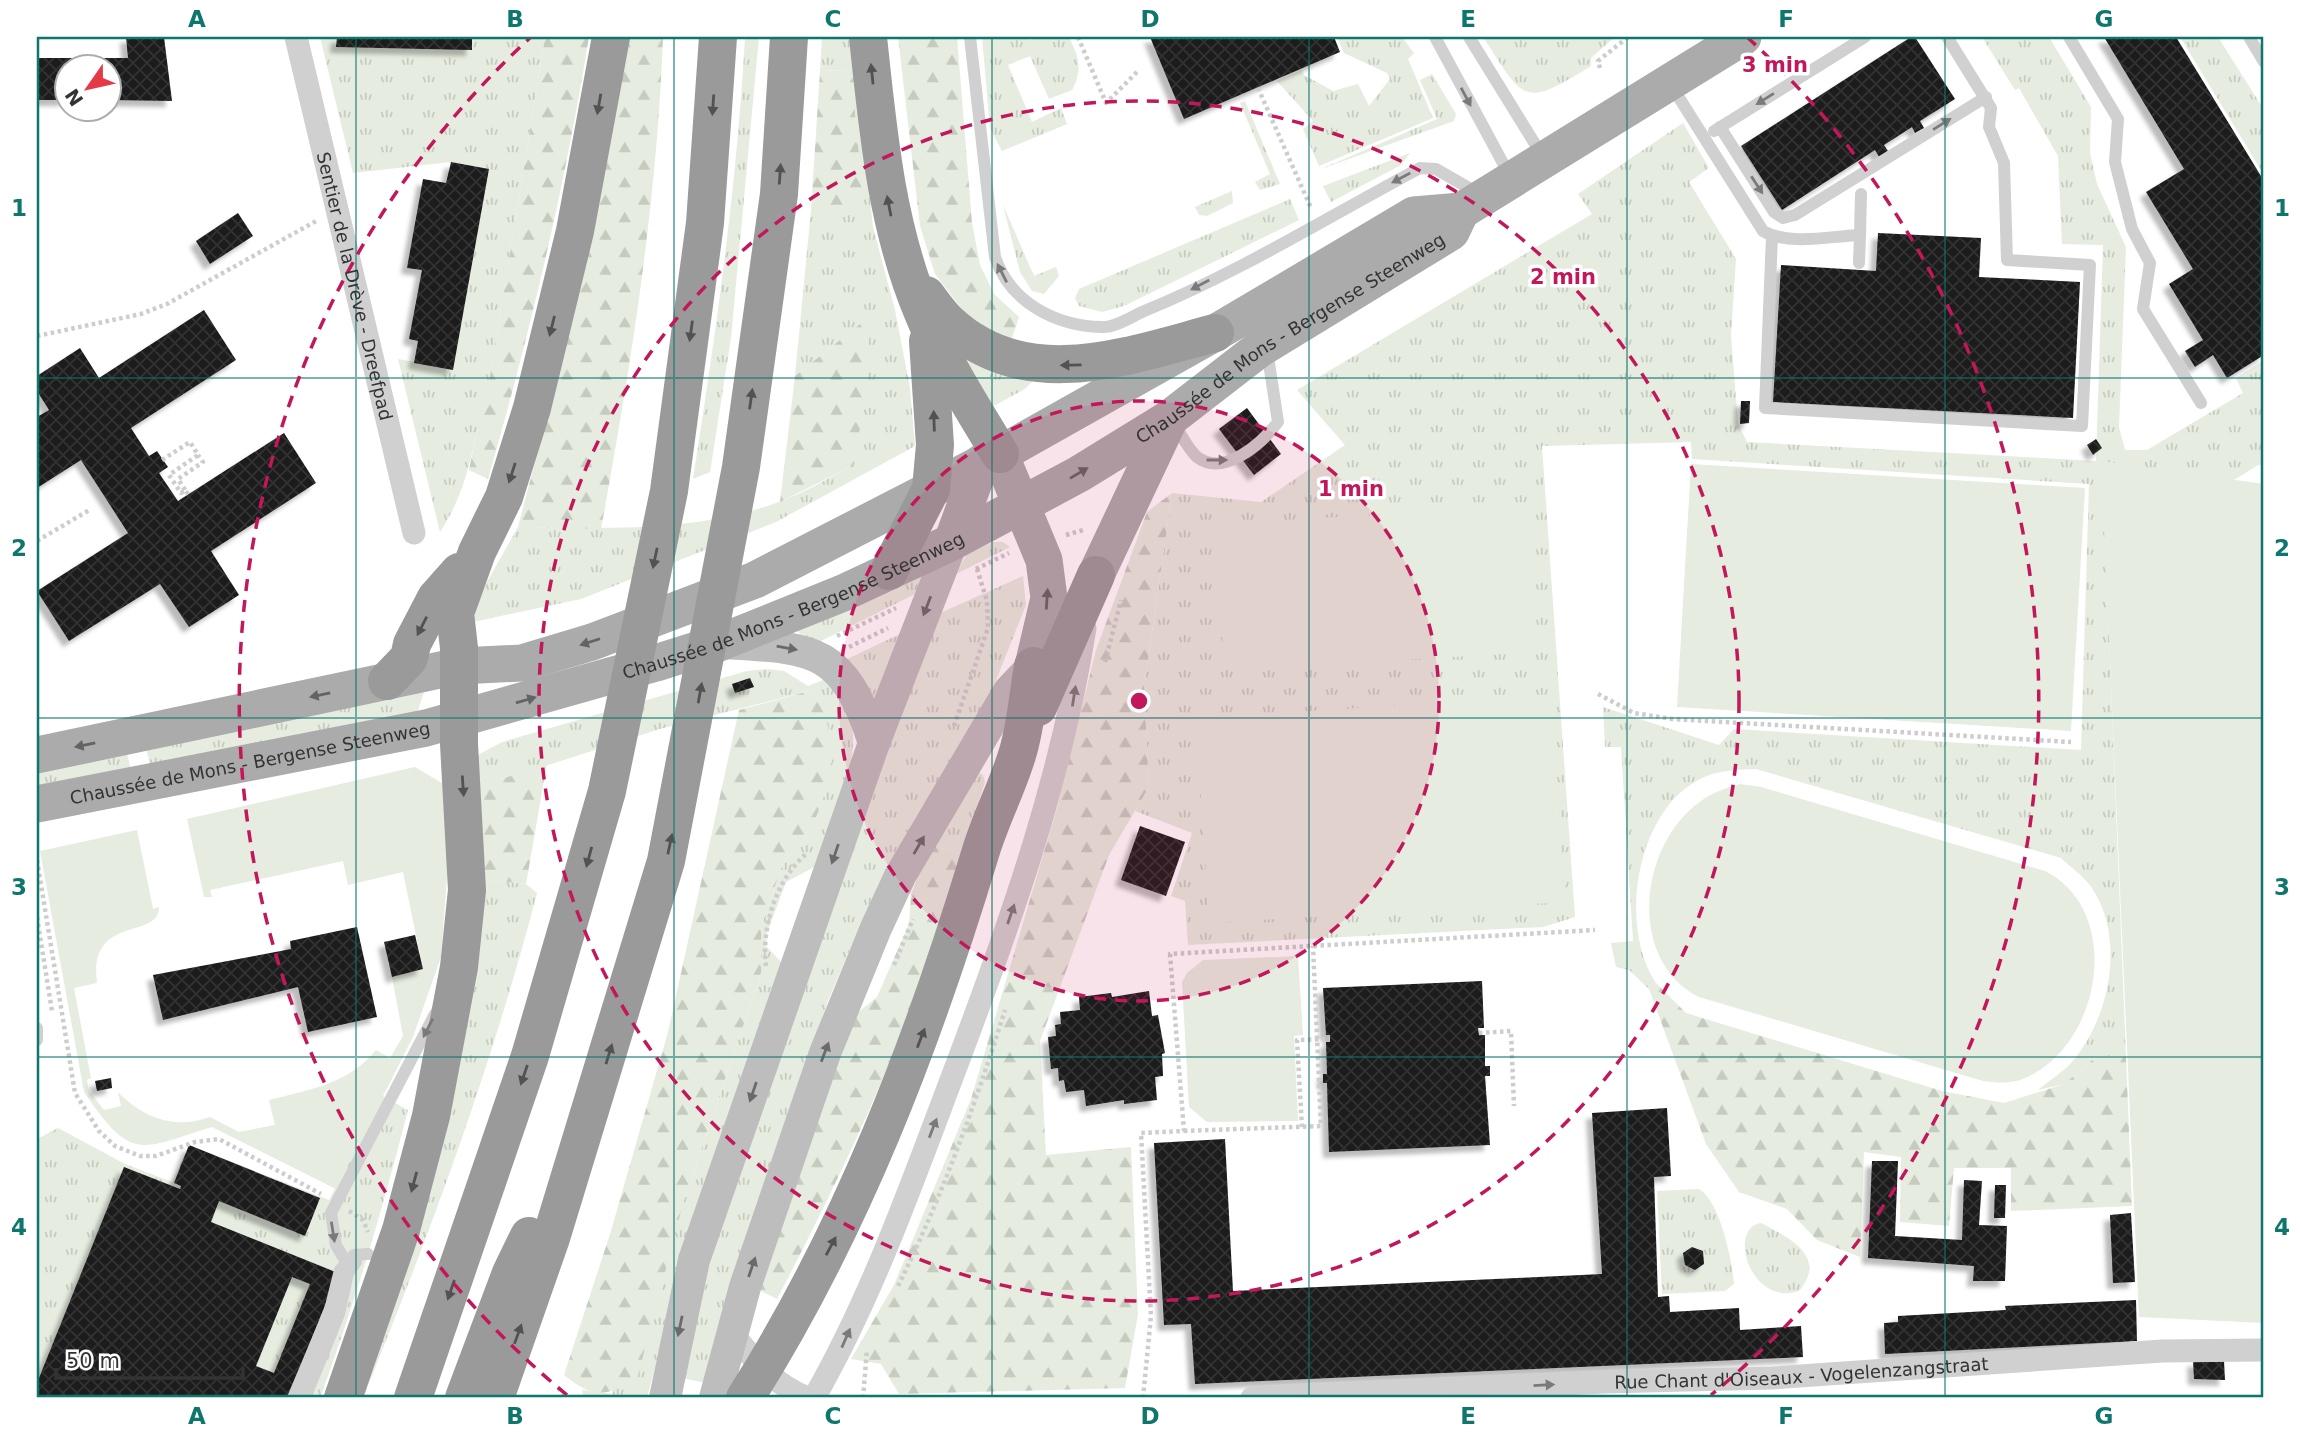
<svg xmlns="http://www.w3.org/2000/svg" width="2301" height="1435" viewBox="0 0 2301 1435" font-family="'DejaVu Sans',sans-serif">
<defs>
<pattern id="grass-tufts" width="24" height="20" patternUnits="userSpaceOnUse" patternTransform="scale(1.75)"><rect width="24" height="20" fill="#e6ecdf"/><path d="M3 7l-1-3M5 7V3M7 7l1-3M15 17l-1-3M17 17v-4M19 17l1-3" fill="none" stroke="#c6cbc0"/></pattern>
<pattern id="forest-firs" width="22" height="20" patternUnits="userSpaceOnUse" patternTransform="scale(1.75)"><rect width="22" height="20" fill="#e6ecdf"/><path d="M5 1l3.5 6h-7zM16 11l3.5 6h-7z" fill="#c6cbc0"/></pattern>
<pattern id="building-cross-hatch" width="8" height="8" patternUnits="userSpaceOnUse" patternTransform="scale(1.75)"><rect width="8" height="8" fill="#1a1a1a"/><path d="M0 0l8 8M0 8l8-8" fill="none" stroke="#333"/></pattern>
<filter id="shadow"><feDropShadow dx="-6" dy="6" stdDeviation="2" flood-color="#0004"/></filter>
</defs>
<rect width="100%" height="100%" fill="#fff"/>
<g fill="url(#grass-tufts)">
<path d="M320,37H545L482,426H478C470,464 462,499 440,532L398,359L453,369L489,169L451,162L353,173Z"/>
<path d="M745,37H759L731,338L710,472L693,479C716,332 737,186 745,37Z"/>
<path d="M822,37H853L873,227L895,310L910,388L915,446L776,522L581,599L473,622L479,596L518,527C606,528 694,533 779,502C804,493 828,478 852,466L869,317L795,376L811,210H851V70L820,71Z"/>
<path d="M982,37H1028L1030,40L1038,37H1069C1079,58 1083,69 1072,90L1049,99L1030,56L1008,65L1032,122L1061,108L1067,124L1002,151L990,128Z"/>
<polygon points="1337,37 1402,37 1414,53 1408,59 1433,118 1319,166 1303,129 1313,121 1277,81 1302,70 1304,75 1333,91 1358,84 1369,106 1390,79 1387,73 1344,53"/>
<path d="M1483,37H1615L1591,58V66C1522,109 1525,101 1483,37Z"/>
<path d="M1982,37H2049L2091,107L2090,153L2097,184L2126,247L2119,427L2125,450H2147L2243,393L2236,378L2264,360V465H2258L2234,480L2102,462L2126,1057L2097,1056L2064,1084L2038,1090C2048,1081 2062,1073 2071,1063C2110,1019 2126,939 2092,888C2085,877 2070,867 2061,858L1756,769C1734,770 1713,770 1693,783C1635,819 1619,928 1656,983L1649,989L1629,970L1616,967L1611,943L1633,941L1621,747H1605L1603,707L1719,745L1734,729L2081,750L2089,484L1692,459L1691,442L1542,446L1575,917L1543,927L1188,945L1185,901L1171,896L1192,833L1135,811L1149,787L1144,688L1172,493L1261,502L1345,445L1297,390L1592,214L1578,194L1683,123L1709,168L1689,182L1736,259L1731,335L1738,424L1747,442L2096,461L2103,245L2062,244L2058,156L2019,88L2015,90Z"/>
<polygon points="2180,37 2218,37 2264,110 2264,175"/>
<polygon points="1432,74 1456,114 1454,121 1321,169 1437,119 1420,80"/>
<polygon points="1245,101 1280,184 1260,190 1255,182 1270,174 1240,103"/>
<polygon points="1410,153 1401,165 1331,202 1323,186"/>
<polygon points="1232,191 1233,203 1207,216 1199,215 1195,207"/>
<polygon points="1290,199 1299,220 1124,306 1102,312 1079,306 1075,298 1079,289"/>
<polygon points="1003,205 1034,276 1056,267 1059,276 1044,294 1032,291 1020,272"/>
<polygon points="959,352 1041,373 1025,389 992,407"/>
<polygon points="993,542 1003,542 1010,547 956,574 966,555"/>
<polygon points="924,575 919,592 815,644 804,639 798,631 800,624"/>
<polygon points="1023,576 1026,605 991,693 856,935 827,1003 707,1383 676,1377 694,1297 832,899 940,613"/>
<polygon points="904,632 877,707 843,661"/>
<path d="M766,669L784,671L808,686L831,677C836,686 844,696 848,705C865,756 835,816 820,864L786,882L767,933L766,946L783,964L688,1238L647,1398H584L582,1390L612,1394L684,1200L761,973V927L783,863L811,831L826,716L813,690L660,729L480,787L476,756L502,742L747,671Z"/>
<polygon points="426,686 417,713 150,765 146,748"/>
<polygon points="127,753 131,770 37,791 37,768"/>
<polygon points="975,770 983,775 985,782 963,854 929,845"/>
<path d="M482,879L526,884L537,893C492,1066 430,1233 363,1398Z"/>
<path d="M382,1096L408,1110C383,1208 355,1303 320,1398H37V1139L58,1128L125,1164L172,1182L189,1145L329,1200Z"/>
<path d="M1699,1189C1720,1201 1732,1261 1734,1284L1725,1291L1662,1294L1657,1191Z"/>
<path d="M1761,1223C1790,1238 1828,1257 1799,1291C1750,1307 1727,1228 1761,1223Z"/>
</g>
<g fill="url(#forest-firs)">
<path d="M545,37H589C565,186 530,333 488,479L469,470L478,425H482Z"/>
<path d="M630,37H663C657,203 631,365 601,529L518,527L574,313Z"/>
<polygon points="898,37 957,37 972,223 980,265 994,294 1019,317 1010,344 964,312 935,274 920,226"/>
<polygon points="851,70 863,199 851,210 811,210 820,71"/>
<polygon points="870,316 867,395 852,466 780,502 795,376"/>
<polygon points="1172,493 1144,688 1149,787 1109,855 1040,1041 1046,1155 1131,1147 1138,1314 1125,1388 899,1394 881,1364 851,1359 894,1285 971,1099 1057,808 1096,650 1147,512"/>
<path d="M813,690L826,716L833,756L828,785L811,831L783,863L761,927V973L684,1200L637,1379C605,1397 594,1399 564,1375L611,1231L668,1032L739,710Z"/>
<polygon points="547,763 526,884 482,879 480,787"/>
<path d="M929,845L963,854C919,1010 852,1156 777,1299L757,1289L849,1020L877,997L909,924L911,895Z"/>
<polygon points="1656,983 1686,1013 1942,1091 2004,1103 2064,1084 2097,1056 2126,1057 2132,1206 2011,1211 2011,1168 1954,1168 1949,1226 1900,1222 1901,1157 1864,1152 1860,1257 1817,1240 1787,1209 1739,1192 1706,1144 1649,989"/>
</g>
<g fill="#e6ecdf">
<polygon points="2101,461 2264,484 2264,1323 2139,1317"/>
<polygon points="1691,464 2085,488 2071,731 1677,707"/>
<polygon points="1530,506 1538,652 1224,670 1216,524"/>
<polygon points="1552,696 1565,902 1209,923 1196,718"/>
<path d="M415,767L447,786L448,863L441,957L413,1037L336,1189L212,1127C138,1150 132,1162 84,1092L40,851L137,830L153,909L159,907C159,941 88,913 97,983L74,988L91,1078L87,1080L89,1091L104,1110L121,1106L118,1092C143,1118 175,1130 210,1117L239,1132L275,1125L269,1100C311,1089 347,1085 376,1050L390,1058L403,1036L392,977L423,969L403,872L348,885L343,861L210,890L212,897H204L187,819Z"/>
<path d="M1740,784L1761,787L2045,871C2124,911 2102,1045 2025,1078C2012,1084 1998,1083 1983,1081L1699,997C1626,960 1639,844 1701,801C1713,792 1726,788 1740,784Z"/>
<polygon points="1298,956 1303,1035 1294,1036 1298,1121 1207,1122 1189,1107 1182,982 1187,973 1203,960"/>
</g>
<g fill="url(#building-cross-hatch)" fill-rule="evenodd" filter="url(#shadow)">
<polygon points="126,37 164,37 172,101 108,100 108,66 66,66 66,100 37,100 37,58 128,58"/>
<polygon points="337,37 472,37 472,50 336,47"/>
<polygon points="1150,37 1334,37 1340,52 1184,119"/>
<polygon points="1911,37 1915,37 1955,99 1920,121 1924,128 1915,133 1912,127 1884,145 1888,151 1879,157 1875,150 1782,210 1741,146"/>
<polygon points="2104,37 2176,37 2264,181 2264,355 2227,378 2213,355 2195,367 2185,351 2203,340 2169,284 2193,269 2146,192 2184,169"/>
<polygon points="451,162 489,169 453,370 414,363 418,341 409,339 422,270 407,268 423,179 446,183"/>
<polygon points="238,213 253,236 210,264 196,241"/>
<polygon points="1878,233 1981,238 1979,277 2080,282 2073,418 1773,402 1781,265 1876,271"/>
<polygon points="204,310 236,360 131,428 149,456 157,451 168,467 159,473 178,501 284,433 316,483 211,551 239,595 189,627 160,584 69,641 37,591 128,533 81,460 37,488 37,417 49,410 37,391 37,376 80,348 99,378"/>
<polygon points="1741,401 1750,401 1749,423 1740,424"/>
<polygon points="1247,408 1281,454 1254,475 1219,429"/>
<polygon points="2096,439 2102,448 2093,455 2087,445"/>
<polygon points="750,678 754,687 735,693 732,684"/>
<polygon points="1140,826 1185,842 1166,896 1121,880"/>
<polygon points="357,927 377,1017 308,1032 298,987 163,1020 153,975 291,949 290,941"/>
<polygon points="415,935 423,969 392,977 384,942"/>
<polygon points="1482,981 1484,1028 1478,1028 1479,1035 1485,1035 1485,1066 1490,1066 1490,1076 1485,1076 1490,1145 1329,1152 1327,1083 1323,1083 1323,1074 1327,1074 1326,1042 1330,1042 1330,1035 1326,1035 1323,988"/>
<polygon points="1149,991 1152,1016 1158,1015 1165,1053 1162,1054 1163,1076 1155,1077 1157,1100 1124,1104 1124,1100 1086,1106 1084,1090 1066,1092 1064,1080 1059,1081 1058,1068 1051,1069 1048,1037 1056,1036 1055,1025 1061,1024 1060,1012 1080,1010 1079,997 1111,993 1112,997"/>
<polygon points="111,1078 112,1088 97,1091 95,1081"/>
<polygon points="1667,1108 1671,1176 1654,1177 1658,1297 1669,1296 1670,1312 1739,1308 1740,1330 1801,1326 1803,1357 1195,1384 1191,1324 1164,1325 1154,1143 1225,1139 1233,1291 1602,1274 1592,1113"/>
<path d="M189,1145L320,1198L305,1236L219,1201L211,1222L338,1273L288,1398H37V1383L124,1167L180,1189L181,1186L174,1183ZM292,1277L310,1284L274,1373L256,1366Z"/>
<polygon points="1872,1161 1898,1161 1895,1236 1962,1240 1964,1180 1982,1181 1979,1225 2007,1226 2005,1281 1973,1281 1974,1266 1868,1258"/>
<polygon points="1995,1185 2006,1185 2005,1218 1994,1218"/>
<polygon points="2131,1213 2135,1282 2113,1283 2110,1215"/>
<polygon points="1692,1247 1703,1251 1704,1264 1695,1270 1685,1265 1683,1253"/>
<polygon points="2136,1300 2137,1341 1885,1354 1884,1323 1898,1322 1898,1316 2006,1310 2005,1306"/>
<polygon points="2193,1361 2224,1361 2225,1380 2194,1379"/>
</g>
<g fill="none" stroke-linecap="round" stroke-linejoin="round">
<g stroke="#cdcdcd" stroke-width="4.5" stroke-dasharray="3.5 3.5" stroke-linecap="butt">
<polyline points="1078,37 1106,103 1137,72"/>
<polyline points="1600,68 1598,61 1628,37"/>
<polyline points="1258,88 1311,208"/>
<polyline points="37,336 141,314 167,304 318,220"/>
<polyline points="162,460 190,442 198,455 169,475 181,493 185,490 188,494"/>
<polyline points="185,490 178,479 203,462 198,455"/>
<polyline points="1066,535 1083,530"/>
<polyline points="37,541 91,509"/>
<polyline points="976,569 1009,553"/>
<polyline points="837,636 896,608"/>
<polyline points="849,647 888,628"/>
<polyline points="1105,662 1121,600"/>
<polyline points="1598,694 1634,713 1672,719 2071,742"/>
<polyline points="954,726 988,628 987,601 977,569"/>
<polyline points="37,860 75,1093 99,1131 115,1146 140,1156 156,1156 195,1142 219,1139 321,1194"/>
<polyline points="37,917 52,1011"/>
<polyline points="894,965 913,919"/>
<path d="M766,966C761,928 776,880 806,854"/>
<polyline points="1479,1033 1511,1031 1514,1106"/>
<polyline points="1302,1127 1297,1040 1330,1039"/>
<polyline points="1184,1131 1321,1126 1313,946"/>
<polyline points="349,1211 363,1220 368,1232"/>
<path d="M898,1286C942,1197 975,1105 1005,1010"/>
<polyline points="558,1388 567,1398"/>
<polyline points="863,1398 867,1350"/>
<polyline points="1143,1398 1151,1316 1141,1133 1184,1131 1170,954 1595,930"/>
</g>
<g stroke="#d0d0d0" stroke-width="12">
<path d="M970,37L995,257C1010,302 1055,326 1102,327C1114,328 1131,317 1142,312C1238,273 1328,217 1420,168L1436,169L1481,195"/>
<polyline points="1435,37 1511,178"/>
<polyline points="1469,37 1543,157"/>
<polyline points="2069,37 2118,119 2115,162 2132,229 2150,263 2143,309 2201,403"/>
<polyline points="2249,37 2264,62"/>
<path d="M1671,85L1763,231C1789,246 1831,236 1860,235L1861,194"/>
<polyline points="1720,127 1774,212 1783,218 1795,215 1986,97"/>
<polyline points="1714,131 1865,37"/>
<polyline points="1772,236 1765,408 2082,426 2090,265 2007,260 2004,163 1989,127 1991,108 1947,37"/>
<polyline points="1859,263 1860,235"/>
<path d="M1174,424C1181,434 1188,449 1197,457C1224,478 1263,442 1278,422L1267,350"/>
<polyline points="37,1028 37,1040"/>
<polyline points="346,1262 336,1245 331,1213 435,1014"/>
<polyline points="293,1398 330,1310 340,1270 354,1255 368,1254"/>
<polyline points="305,1398 339,1314 348,1273 356,1262"/>
</g>
<g stroke="#d0d0d0" stroke-width="23">
<path id="s1" d="M296,37L414,533"/>
<path d="M731,1332C754,1360 774,1385 808,1398"/>
<path d="M814,1398C870,1300 908,1194 948,1088C1005,938 1060,787 1085,628"/>
<path id="s2" d="M1252,1398L1605,1382L1772,1378L2162,1351L2264,1350"/>
</g>
<g stroke="#bdbdbd" stroke-width="32">
<path d="M721,643C813,648 843,646 874,743"/>
<polyline points="665,1398 694,1260 874,743 952,542"/>
<polyline points="715,1398 745,1287 825,1053 876,928 900,876 1009,691 1033,666"/>
</g>
<g stroke="#ababab" stroke-width="37">
<polyline points="1000,454 1044,560 1049,598 1033,666"/>
<polyline points="952,542 981,463"/>
<polyline points="1096,575 1170,418"/>
<polyline points="37,755 459,666 522,663 592,642 755,580 1000,454 1215,333 1414,215 1461,211 1743,37"/>
<path id="s3" d="M37,804L426,728L656,663L719,643L843,593L952,542L1079,474L1170,418L1258,350L1451,232L1461,211"/>
</g>
<g stroke="#9a9a9a" stroke-width="38">
<path d="M868,37C878,131 886,225 923,313C943,363 973,408 1000,454"/>
<path d="M926,295C933,304 941,316 950,324C1027,394 1127,356 1215,333"/>
<polyline points="889,571 931,489 935,445 928,341"/>
<polyline points="387,681 409,658 412,644 436,598 459,572"/>
<polyline points="1038,707 1096,575"/>
<polyline points="343,1398 401,1230 431,1116 459,967 467,890 459,744 459,648 455,613 477,552 504,497 532,408 575,231 611,37"/>
<polyline points="413,1398 530,1056 607,791 669,491 705,223 718,37"/>
<polyline points="464,1398 511,1273 529,1236"/>
<polyline points="495,1398 551,1238 666,861 741,467 779,194 789,37"/>
<path d="M745,1398C852,1229 922,1045 980,854C990,820 1007,788 1017,755C1026,727 1028,694 1033,666"/>
</g>
</g>
<defs><path id="oneway-solid" d="M-6-.8H1V-3.2L6.5 0L1 3.2V.8H-6Z" transform="scale(1.75)"/></defs>
<g fill="#525252">
<use href="#oneway-solid" transform="translate(872 74) rotate(-96)"/>
<use href="#oneway-solid" transform="translate(599 104) rotate(100)"/>
<use href="#oneway-solid" transform="translate(713 105) rotate(94)"/>
<use href="#oneway-solid" transform="translate(780 174) rotate(-86)"/>
<use href="#oneway-solid" transform="translate(889 206) rotate(-101)"/>
<use href="#oneway-solid" transform="translate(552 326) rotate(104)"/>
<use href="#oneway-solid" transform="translate(691 331) rotate(98)"/>
<use href="#oneway-solid" transform="translate(1071 365) rotate(179)"/>
<use href="#oneway-solid" transform="translate(751 399) rotate(-82)"/>
<use href="#oneway-solid" transform="translate(934 421) rotate(-92)"/>
<use href="#oneway-solid" transform="translate(512 473) rotate(108)"/>
<use href="#oneway-solid" transform="translate(655 558) rotate(102)"/>
<use href="#oneway-solid" transform="translate(422 626) rotate(117)"/>
<use href="#oneway-solid" transform="translate(700 693) rotate(-80)"/>
<use href="#oneway-solid" transform="translate(463 786) rotate(86)"/>
<use href="#oneway-solid" transform="translate(670 844) rotate(-78)"/>
<use href="#oneway-solid" transform="translate(589 857) rotate(105)"/>
<use href="#oneway-solid" transform="translate(921 1038) rotate(-69)"/>
<use href="#oneway-solid" transform="translate(609 1054) rotate(-73)"/>
<use href="#oneway-solid" transform="translate(524 1075) rotate(109)"/>
<use href="#oneway-solid" transform="translate(414 1182) rotate(105)"/>
<use href="#oneway-solid" transform="translate(831 1246) rotate(-62)"/>
<use href="#oneway-solid" transform="translate(451 1290) rotate(109)"/>
<use href="#oneway-solid" transform="translate(518 1334) rotate(-70)"/>
</g>
<g fill="#7a7a7a">
<use href="#oneway-solid" transform="translate(1466 97) rotate(62)"/>
<use href="#oneway-solid" transform="translate(1765 99) rotate(148)"/>
<use href="#oneway-solid" transform="translate(1942 124) rotate(-32)"/>
<use href="#oneway-solid" transform="translate(1401 178) rotate(152)"/>
<use href="#oneway-solid" transform="translate(1757 185) rotate(57)"/>
<use href="#oneway-solid" transform="translate(1002 273) rotate(-117)"/>
<use href="#oneway-solid" transform="translate(1200 285) rotate(152)"/>
<use href="#oneway-solid" transform="translate(1217 460)"/>
<use href="#oneway-solid" transform="translate(1074 696) rotate(-81)"/>
<use href="#oneway-solid" transform="translate(1011 914) rotate(-71)"/>
<use href="#oneway-solid" transform="translate(428 1028) rotate(117)"/>
<use href="#oneway-solid" transform="translate(933 1128) rotate(-69)"/>
<use href="#oneway-solid" transform="translate(333 1232) rotate(81)"/>
<use href="#oneway-solid" transform="translate(846 1338) rotate(-66)"/>
<use href="#oneway-solid" transform="translate(1544 1385) rotate(-3)"/>
</g>
<g fill="#636363">
<use href="#oneway-solid" transform="translate(1079 473) rotate(-31)"/>
<use href="#oneway-solid" transform="translate(1047 599) rotate(-86)"/>
<use href="#oneway-solid" transform="translate(590 642) rotate(162)"/>
<use href="#oneway-solid" transform="translate(320 695) rotate(168)"/>
<use href="#oneway-solid" transform="translate(526 700) rotate(-16)"/>
<use href="#oneway-solid" transform="translate(85 745) rotate(168)"/>
</g>
<g fill="#6a6a6a">
<use href="#oneway-solid" transform="translate(927 606) rotate(111)"/>
<use href="#oneway-solid" transform="translate(787 648) rotate(10)"/>
<use href="#oneway-solid" transform="translate(919 845) rotate(-60)"/>
<use href="#oneway-solid" transform="translate(835 854) rotate(109)"/>
<use href="#oneway-solid" transform="translate(825 1052) rotate(-69)"/>
<use href="#oneway-solid" transform="translate(753 1092) rotate(109)"/>
<use href="#oneway-solid" transform="translate(752 1267) rotate(-71)"/>
<use href="#oneway-solid" transform="translate(680 1326) rotate(102)"/>
</g>
<path fill="none" stroke="#0f766e" stroke-width="2" stroke-opacity="0.55" d="M356,37V1398M674,37V1398M992,37V1398M1309,37V1398M1627,37V1398M1945,37V1398M37,378H2264M37,718H2264M37,1057H2264"/>
<circle cx="1139" cy="701" r="300" fill="#c2185b" fill-opacity=".12"/>
<g fill="none" stroke="#c2185b" stroke-width="3.5" stroke-dasharray="12 9">
<circle cx="1139" cy="701" r="300"/>
<circle cx="1139" cy="701" r="600"/>
<path d="M567 1395A900 900 0 0 1 531 37M1747 37A900 900 0 0 1 1711 1395"/>
</g>
<g text-anchor="middle" dominant-baseline="central" stroke-width="7" stroke-linejoin="round" paint-order="stroke">
<g font-size="18" fill="#333" stroke="#fff">
<text stroke="none"><textPath href="#s1" startOffset="256">Sentier de la Drève - Dreefpad</textPath></text>
<text stroke="none"><textPath href="#s3" startOffset="1351">Chaussée de Mons - Bergense Steenweg</textPath></text>
<text stroke="none"><textPath href="#s3" startOffset="784">Chaussée de Mons - Bergense Steenweg</textPath></text>
<text stroke="none"><textPath href="#s3" startOffset="217">Chaussée de Mons - Bergense Steenweg</textPath></text>
<text stroke="none"><textPath href="#s2" startOffset="550">Rue Chant d'Oiseaux - Vogelenzangstraat</textPath></text>
</g>
</g>
<circle cx="1139" cy="701" r="10" fill="#c2185b" stroke="#fff" stroke-width="3.5"/>
<g font-size="21" text-anchor="middle" font-weight="bold" fill="#c2185b" stroke="#fff" stroke-width="7" stroke-linejoin="round" paint-order="stroke">
<text x="1775" y="72">3 min</text>
<text x="1563" y="284">2 min</text>
<text x="1351" y="496">1 min</text>
</g>
<rect width="2301" height="1435" fill="none" stroke="#ffffff" stroke-width="77"/>
<g transform="translate(88 88) rotate(236)"><circle r="33" fill="#ffffff" stroke="#adadad" stroke-width="2"/>
<path d="M0-5L12 26L0 18L-12 26Z" fill="#e63946"/>
<text y="-10" font-size="19" font-weight="bold" text-anchor="middle" fill="#333333">N</text>
</g>
<path d="M56 1368v10h187v-10" fill="none" stroke="#333333" stroke-width="3.5"/>
<text x="66" y="1368" font-size="21" fill="#333333" stroke="#ffffff" stroke-width="5" paint-order="stroke">50 m</text>
<rect x="38" y="38" width="2224" height="1358" fill="none" stroke="#0f766e" stroke-width="2.5"/>
<g font-size="23" text-anchor="middle" font-weight="bold" fill="#0f766e">
<text x="197" y="27">A</text>
<text x="515" y="27">B</text>
<text x="833" y="27">C</text>
<text x="1150" y="27">D</text>
<text x="1468" y="27">E</text>
<text x="1786" y="27">F</text>
<text x="2104" y="27">G</text>
<text x="19" y="216">1</text>
<text x="2282" y="216">1</text>
<text x="19" y="556">2</text>
<text x="2282" y="556">2</text>
<text x="19" y="895">3</text>
<text x="2282" y="895">3</text>
<text x="19" y="1235">4</text>
<text x="2282" y="1235">4</text>
<text x="197" y="1424">A</text>
<text x="515" y="1424">B</text>
<text x="833" y="1424">C</text>
<text x="1150" y="1424">D</text>
<text x="1468" y="1424">E</text>
<text x="1786" y="1424">F</text>
<text x="2104" y="1424">G</text>
</g>
</svg>
